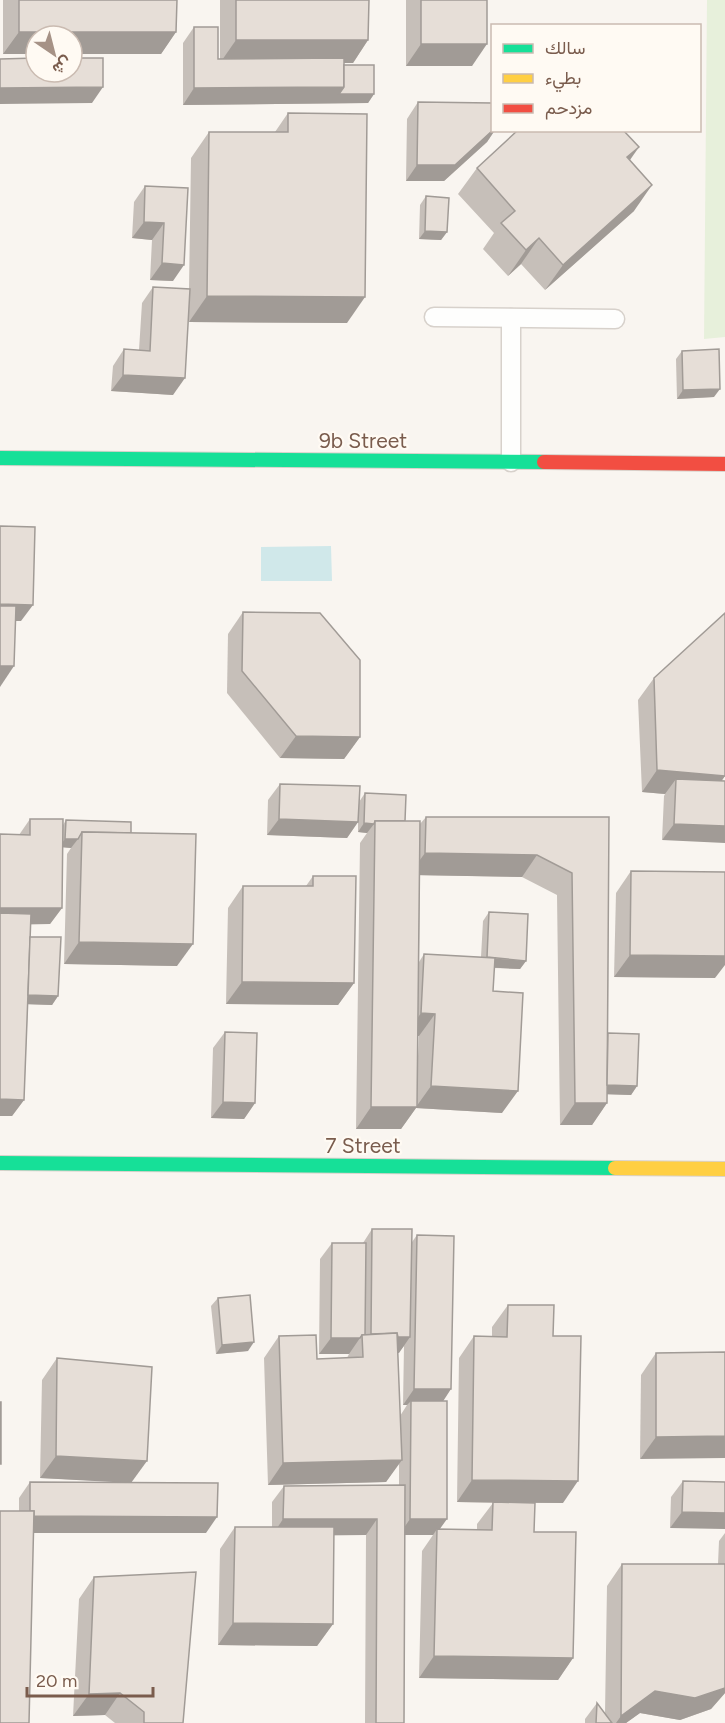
<svg xmlns="http://www.w3.org/2000/svg" width="725" height="1723" viewBox="0 0 725 1723" font-family="Figtree,Vazirmatn,sans-serif">
<rect width="100%" height="100%" fill="#f9f5f0"/>
<polygon fill="#e7f0db" points="707,0 725,0 725,337 704,339"/>
<polygon fill="#d0e8ea" points="331,546 332,581 261,581 261,547"/>
<g fill="none" stroke-linecap="round" stroke-linejoin="round">
<defs>
<g id="lane">
<polyline points="434,317 615,319"/>
<polyline points="511,462 511,318"/>
</g>
<g id="fast">
<polyline points="0,458 544,462"/>
<polyline points="0,1163 615,1168"/>
</g>
<polyline id="slow" points="615,1168 725,1169"/>
<polyline id="jam" points="544,462 725,464"/>
</defs>
<use href="#lane" stroke="#d7d1cb" stroke-width="21"/>
<use href="#fast" stroke="#d9d2cb" stroke-width="16"/>
<use href="#slow" stroke="#d9d2cb" stroke-width="16"/>
<use href="#jam" stroke="#d9d2cb" stroke-width="16"/>
<use href="#lane" stroke="#fefefd" stroke-width="18"/>
<use href="#fast" stroke="#16e098" stroke-width="14"/>
<use href="#slow" stroke="#ffcf43" stroke-width="14"/>
<use href="#jam" stroke="#f24e42" stroke-width="14"/>
</g>
<g fill="#c6bfb9" fill-rule="evenodd">
<polygon points="3,0 177,0 176,32 161,54 36,36 36,54 3,54"/>
<polygon points="220,0 369,0 368,40 353,63 344,63 344,65 374,94 368,103 183,105 183,43 194,27 218,59 220,59"/>
<polygon points="406,0 487,0 472,66 406,66"/>
<polygon points="418,102 492,130 495,130 487,142 444,181 406,181 407,119"/>
<polygon points="288,113 347,323 189,322 189,305 173,395 111,391 113,366 124,349 139,350 142,303 153,287 189,289 191,158 209,132 275,132"/>
<polygon points="630,160 634,211 545,290 521,264 508,276 483,249 494,233 458,194 477,168"/>
<polygon points="145,186 188,188 173,281 150,280 152,240 132,238 134,202"/>
<polygon points="426,196 447,232 441,240 419,239 420,205"/>
<polygon points="682,351 714,397 677,399 676,359"/>
<polygon points="243,612 360,737 344,759 280,758 227,693 228,634"/>
<polygon points="654,678 725,776 662,840 664,796 665,794 642,792 638,700"/>
<path d="M280,784L359,802L365,793L405,821L420,824L426,817H609L608,1033L637,1086L631,1095L607,1094V1103L592,1125H560L557,895L522,877L420,875L419,962L424,954L481,957L483,921L489,912L526,961L520,969L494,968L493,991L502,1113L416,1108L401,1129H356L360,843L367,833L358,832V822L347,838L267,835L268,800ZM417,1036H419L417,1076Z"/>
<polygon points="30,819 63,825 66,820 131,833 177,966 64,964 67,854 71,848 62,847 62,908 50,924 31,924 30,937 58,996 52,1005 28,1004 24,1100 12,1116 0,1116 0,834 19,835"/>
<polygon points="631,871 715,978 614,977 616,893"/>
<polygon points="313,876 354,983 338,1005 226,1004 228,908 243,886 306,886"/>
<polygon points="225,1032 255,1103 244,1119 211,1118 213,1048"/>
<path d="M372,1229L412,1242L417,1235L443,1401L439,1530H477V1524L493,1503L457,1502L459,1358L474,1336L492,1337V1327L508,1305L553,1336L563,1503H515L534,1532L573,1658L558,1680L419,1678L422,1551L433,1535H405L404,1723H365L366,1535H334L333,1624L317,1646L218,1645L220,1549L235,1527H272V1502L284,1486L399,1485V1463L386,1482L268,1485L264,1358L279,1336L317,1359L347,1358L349,1354H319L320,1259L332,1243H363ZM404,1346L403,1405H407L400,1416L398,1353Z"/>
<polygon points="218,1298 248,1351 216,1354 211,1306"/>
<polygon points="725,1352 640,1459 641,1375 656,1353"/>
<polygon points="57,1358 132,1483 206,1533 33,1533 19,1511 19,1498 30,1482 127,1482 40,1478 42,1380"/>
<polygon points="683,1481 725,1482 670,1528 671,1497"/>
<polygon points="725,1533 725,1693 711,1709 680,1720 640,1713 626,1723 585,1723 585,1719 597,1703 605,1714 607,1586 622,1564 718,1564 719,1541"/>
<polygon points="94,1577 183,1723 115,1723 105,1715 73,1716 79,1599"/>
</g>
<g fill="#a19b96">
<polygon points="19,32 176,32 161,54 72,54 72,36 36,36 36,54 3,54"/>
<polygon points="236,40 368,40 353,63 220,63"/>
<polygon points="421,44 487,44 472,66 406,66"/>
<polygon points="103,87 92,103 0,104 0,88"/>
<polygon points="344,87 374,94 368,103 183,105 194,88"/>
<polygon points="493,130 495,130 487,142 444,181 406,181 417,165"/>
<polygon points="639,147 621,173 627,157"/>
<polygon points="652,185 634,211 545,290 563,265"/>
<polygon points="144,222 164,223 152,240 132,238"/>
<polygon points="425,231 447,232 441,240 419,239"/>
<polygon points="539,238 521,264 508,276 526,250"/>
<polygon points="162,263 184,265 173,281 150,280"/>
<polygon points="207,296 365,297 347,323 189,322"/>
<polygon points="123,375 185,378 173,395 111,391"/>
<polygon points="720,389 714,397 677,399 683,390"/>
<polygon points="0,604 33,605 21,621 0,621"/>
<polygon points="0,666 14,666 0,687"/>
<polygon points="296,736 360,737 344,759 280,758"/>
<polygon points="657,770 725,776 710,798 676,779 665,794 642,792"/>
<polygon points="279,819 358,822 347,838 267,835"/>
<polygon points="364,823 374,824 367,833 358,832"/>
<polygon points="674,824 725,826 725,843 662,840"/>
<polygon points="65,839 78,839 71,848 59,847"/>
<polygon points="425,853 537,855 522,877 409,875"/>
<polygon points="0,908 62,908 50,924 0,925"/>
<polygon points="79,942 193,944 177,966 64,964"/>
<polygon points="630,955 725,956 725,965 715,978 614,977"/>
<polygon points="487,958 526,961 520,969 481,967"/>
<polygon points="242,982 354,983 338,1005 226,1004"/>
<polygon points="26,995 58,996 52,1005 20,1004"/>
<polygon points="421,1013 435,1014 419,1036 406,1035"/>
<polygon points="603,1085 637,1086 631,1095 597,1094"/>
<polygon points="431,1086 518,1091 502,1113 416,1108 401,1129 356,1129 371,1107 416,1107"/>
<polygon points="0,1099 24,1100 12,1116 0,1116"/>
<polygon points="223,1102 255,1103 244,1119 211,1118"/>
<polygon points="575,1103 607,1103 592,1125 560,1125"/>
<polygon points="370,1337 410,1337 399,1353 363,1353"/>
<polygon points="331,1338 360,1338 349,1354 319,1354"/>
<polygon points="254,1342 248,1351 216,1354 222,1345"/>
<polygon points="414,1389 451,1389 440,1406 411,1401 407,1405 403,1405"/>
<polygon points="725,1436 725,1458 640,1459 656,1437"/>
<polygon points="56,1456 147,1461 131,1483 40,1478"/>
<polygon points="402,1460 386,1482 268,1485 283,1463"/>
<polygon points="472,1480 578,1481 563,1503 457,1502"/>
<polygon points="682,1512 725,1513 725,1529 670,1528"/>
<polygon points="30,1516 217,1517 206,1533 19,1533"/>
<polygon points="283,1519 377,1519 366,1535 272,1536"/>
<polygon points="410,1519 447,1519 437,1533 437,1529 433,1535 399,1535"/>
<polygon points="233,1623 333,1624 317,1646 218,1645"/>
<polygon points="434,1656 573,1658 558,1680 419,1678"/>
<polygon points="725,1688 725,1693 711,1709 680,1720 640,1713 626,1723 616,1723 621,1716 655,1691"/>
<polygon points="120,1693 105,1715 73,1716 89,1694"/>
</g>
<g fill="#e6ded7" stroke="#a19b96" stroke-width="1.5">
<polygon points="19,0 177,0 176,32 19,32"/>
<polygon points="236,0 369,0 368,40 236,40"/>
<rect x="421" y="0" width="66" height="44"/>
<polygon points="194,27 218,27 218,59 344,58 344,87 194,88"/>
<polygon points="36,58 36,72 72,72 72,58 103,58 103,87 0,88 0,59"/>
<polygon points="344,65 374,65 374,94 339,94 344,87"/>
<polygon points="418,102 492,103 493,130 455,165 417,165"/>
<polygon points="288,113 367,114 365,297 207,296 209,132 288,132"/>
<polygon points="518,130 623,130 639,147 627,157 652,185 563,265 539,238 526,250 501,223 515,211 477,168"/>
<polygon points="145,186 188,188 184,265 162,263 164,223 144,222"/>
<polygon points="426,196 449,198 447,232 425,231"/>
<polygon points="153,287 190,289 185,378 123,375 124,349 150,351"/>
<polygon points="719,349 720,389 683,390 682,351"/>
<polygon points="0,526 35,527 33,605 0,604"/>
<polygon points="0,606 16,606 14,666 0,666"/>
<polygon points="243,612 320,613 360,660 360,737 296,736 242,671"/>
<polygon points="725,613 725,776 657,770 654,678"/>
<polygon points="676,779 725,781 725,826 674,824"/>
<polygon points="280,784 360,786 358,822 279,819"/>
<polygon points="365,793 406,795 405,821 375,821 374,824 364,823"/>
<polygon points="426,817 609,817 607,1103 575,1103 572,873 537,855 425,853"/>
<polygon points="30,819 63,819 62,908 0,908 0,834 30,835"/>
<polygon points="66,820 131,822 131,833 82,832 78,839 65,839"/>
<polygon points="375,821 420,821 417,1107 371,1107"/>
<polygon points="82,832 196,834 193,944 79,942"/>
<polygon points="631,871 725,872 725,956 630,955"/>
<polygon points="313,876 356,876 354,983 242,982 243,886 313,886"/>
<polygon points="489,912 528,914 526,961 487,957"/>
<polygon points="0,913 31,914 24,1100 0,1099"/>
<polygon points="30,937 61,937 58,996 28,995"/>
<polygon points="424,954 495,958 493,991 523,993 518,1091 431,1086 435,1014 421,1013"/>
<polygon points="225,1032 257,1033 255,1103 223,1102"/>
<polygon points="608,1033 639,1034 637,1086 607,1085"/>
<polygon points="372,1229 412,1229 410,1337 398,1337 397,1333 371,1334"/>
<polygon points="417,1235 454,1236 451,1389 414,1389"/>
<polygon points="332,1243 366,1243 365,1335 362,1335 360,1338 331,1338"/>
<polygon points="250,1295 254,1342 222,1345 218,1298"/>
<polygon points="508,1305 554,1305 553,1336 581,1336 578,1481 472,1480 474,1336 507,1337"/>
<polygon points="397,1333 402,1460 283,1463 279,1336 316,1335 317,1359 363,1357 362,1335"/>
<polygon points="725,1352 725,1436 656,1437 656,1353"/>
<polygon points="57,1358 152,1367 147,1461 56,1456"/>
<polygon points="411,1401 447,1401 447,1519 410,1519"/>
<rect x="0" y="1402" width="1" height="62"/>
<polygon points="683,1481 725,1482 725,1513 682,1512"/>
<polygon points="30,1482 218,1483 217,1517 34,1516 34,1511 30,1511"/>
<polygon points="405,1485 404,1723 376,1723 377,1519 283,1519 284,1486"/>
<polygon points="493,1502 535,1503 534,1532 576,1532 573,1658 434,1656 437,1529 492,1530"/>
<polygon points="0,1511 34,1511 29,1723 0,1723"/>
<polygon points="235,1527 334,1527 333,1624 233,1623"/>
<polygon points="622,1564 725,1564 725,1688 695,1698 655,1691 621,1716"/>
<polygon points="196,1572 183,1723 144,1723 144,1712 120,1693 89,1694 94,1577"/>
<polygon points="597,1703 612,1723 596,1723"/>
</g>
<g text-anchor="middle" dominant-baseline="central" stroke-width="4.5" stroke-linejoin="round" paint-order="stroke">
<g font-size="21" fill="#7a5c4d" stroke="#fffaf3">
<text x="363" y="440">9b Street</text>
<text x="363" y="1145">7 Street</text>
</g>
</g>
<rect x="491" y="24" width="210" height="108" fill="#fffaf3" stroke="#cabbb1" stroke-width="1.5"/>
<rect x="503" y="44" width="30" height="9" fill="#16e098" stroke="#cabbb1" stroke-width="1.5"/>
<text x="545" y="54" font-size="18" fill="#7a5c4d">سالك</text>
<rect x="503" y="74" width="30" height="9" fill="#ffcf43" stroke="#cabbb1" stroke-width="1.5"/>
<text x="545" y="84" font-size="18" fill="#7a5c4d">بطيء</text>
<rect x="503" y="104" width="30" height="9" fill="#f24e42" stroke="#cabbb1" stroke-width="1.5"/>
<text x="545" y="114" font-size="18" fill="#7a5c4d">مزدحم</text>
<g transform="translate(54 54) rotate(145)"><circle r="28" fill="#fffaf3" stroke="#cabbb1" stroke-width="1.5"/>
<path d="M0-4.5L10 22L0 15L-10 22Z" fill="#a69286"/>
<text y="-9" font-size="16" font-weight="bold" text-anchor="middle" fill="#7a5c4d">ش</text>
</g>
<path d="M27 1687v9h126v-9" fill="none" stroke="#7a5c4d" stroke-width="3"/>
<text x="36" y="1687" font-size="18" fill="#7a5c4d" stroke="#fffaf3" stroke-width="4.5" paint-order="stroke">20 m</text>
</svg>
